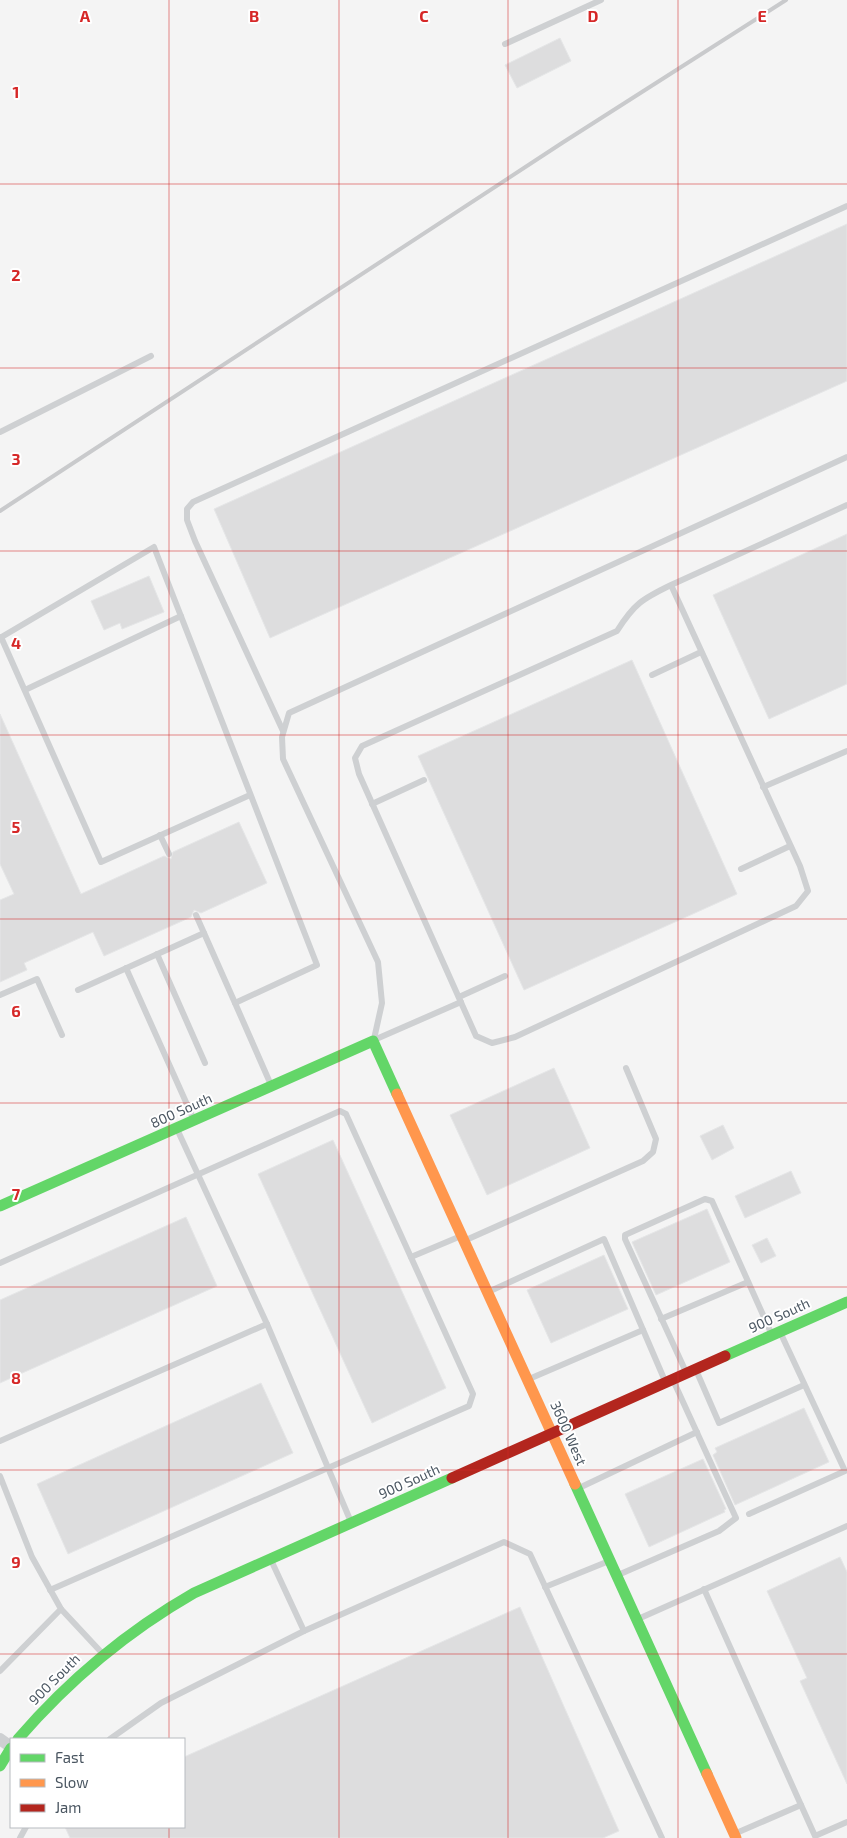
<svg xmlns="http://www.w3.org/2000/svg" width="847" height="1838" viewBox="0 0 847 1838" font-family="'Exo 2',sans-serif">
<rect width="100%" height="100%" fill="#f4f4f4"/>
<g fill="#ddddde" stroke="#e5e6e7">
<polygon points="560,38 571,61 517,88 505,65"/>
<polygon points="847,224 847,381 270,638 214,509"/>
<polygon points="847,534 847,684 769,719 713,595"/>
<polygon points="149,576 164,612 122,629 120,623 104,630 91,601"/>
<polygon points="632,660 737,894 524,990 418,756"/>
<polygon points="0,714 81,894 164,856 171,859 173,852 239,822 267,883 201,913 194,910 191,917 104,956 93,932 24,963 27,970 0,982 0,900 14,894 0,864"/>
<polygon points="554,1068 590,1148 487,1195 450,1115"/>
<polygon points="723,1125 734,1148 712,1160 700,1136"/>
<polygon points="333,1140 446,1388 372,1423 258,1174"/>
<polygon points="791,1171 801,1193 745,1218 735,1196"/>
<polygon points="707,1209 730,1262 656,1295 632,1242"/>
<polygon points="186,1217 217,1286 0,1383 0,1300"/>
<polygon points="767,1238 776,1256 761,1263 752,1245"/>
<polygon points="604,1255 628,1309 551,1343 527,1290"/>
<polygon points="261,1383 293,1453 68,1554 37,1484"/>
<polygon points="804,1408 829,1462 735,1505 713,1455 717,1452 715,1448"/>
<polygon points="703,1459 726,1509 724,1510 725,1512 649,1547 625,1494"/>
<polygon points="840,1557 847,1572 847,1784 800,1681 807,1678 767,1591"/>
<polygon points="520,1607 619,1831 603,1838 70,1838 65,1827 184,1827 184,1757"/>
</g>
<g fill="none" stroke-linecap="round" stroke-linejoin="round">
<g stroke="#ced0d2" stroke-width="6">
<polyline points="505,44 601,0"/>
<polyline points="0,432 151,356"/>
<path d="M671,585L800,866L808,891L796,906L515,1037L492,1043L476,1036L359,774L355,758L362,746L617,631C634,604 642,599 671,585L847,505"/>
<polyline points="1,637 101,862 250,795"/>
<polyline points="0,638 154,547 317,965 235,1003 271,1085"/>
<polyline points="652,675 701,652"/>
<polyline points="25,690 181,616"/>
<polyline points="283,731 195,541 187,520 187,509 193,502 847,206"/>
<polyline points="763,787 847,751"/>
<polyline points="372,804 424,780"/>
<polyline points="160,835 169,854"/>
<polyline points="741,869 790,846"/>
<polyline points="196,915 204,933"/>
<polyline points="157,954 205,1063"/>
<polyline points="126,968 194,1120"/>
<polyline points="78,990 204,933 235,1003"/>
<polyline points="0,995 37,979 62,1035"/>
<polyline points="459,997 505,976"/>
<polyline points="374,1039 382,1003 378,962 283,759 282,737 289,713 847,457"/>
<polyline points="374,1040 461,1002"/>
<polyline points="177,1129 267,1324 351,1522"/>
<polyline points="466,1240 643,1161 653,1152 656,1139 626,1068"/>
<polyline points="411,1257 461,1236"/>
<polyline points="0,1263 340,1111 346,1114 473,1394 469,1406 50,1590"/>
<polyline points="488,1292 604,1239 665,1381"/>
<polyline points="661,1319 748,1282"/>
<polyline points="696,1370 719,1423 804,1385"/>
<polyline points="686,1372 625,1239 625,1235 705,1199 712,1201 772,1335"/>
<polyline points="529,1379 643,1330"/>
<polyline points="0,1441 267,1324"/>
<polyline points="0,1476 32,1557 61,1609 0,1671"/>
<polyline points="579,1488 697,1432"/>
<polyline points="749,1514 845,1471 781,1334"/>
<polyline points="618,1575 719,1531 736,1518 673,1380"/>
<polyline points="545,1587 609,1561"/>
<polyline points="704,1589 801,1805 734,1834"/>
<polyline points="61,1609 102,1653"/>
<polyline points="638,1619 847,1526"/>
<polyline points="304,1631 504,1542 530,1554 662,1838"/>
<polyline points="110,1739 161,1703 304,1631 271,1560"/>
<polyline points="801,1805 815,1836 847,1822"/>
<polyline points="20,1838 26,1827"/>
</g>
<polyline stroke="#ced0d2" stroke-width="12" points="0,1739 11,1747"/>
<g stroke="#63d668" stroke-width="11">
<polyline points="0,1206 373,1041 397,1094"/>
<polyline points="725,1356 847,1302"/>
<polyline points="575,1484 707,1774"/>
<path d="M18,1739C69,1680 126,1632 194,1593L452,1478"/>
<polyline points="0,1766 11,1748"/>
</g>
<g stroke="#ff974d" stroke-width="11">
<polyline points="397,1094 575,1484"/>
<polyline points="707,1774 736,1838"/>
</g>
<polyline stroke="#b3261e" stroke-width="11" points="452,1478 725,1356"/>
<polyline stroke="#c9cacc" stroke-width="4" points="0,511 562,143 786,0"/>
</g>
<path fill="none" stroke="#d62828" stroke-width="1" stroke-opacity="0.55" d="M169,0V1739M339,0V1838M508,0V1838M678,0V1838M0,184H847M0,368H847M0,551H847M0,735H847M0,919H847M0,1103H847M0,1287H847M0,1470H847M0,1654H847M169,1827V1838"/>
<g text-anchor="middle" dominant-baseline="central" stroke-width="4" stroke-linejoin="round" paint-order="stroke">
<g font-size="14" fill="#4a5661" stroke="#fff">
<text transform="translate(181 1110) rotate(-24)">800 South</text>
<text transform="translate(779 1315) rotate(-24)">900 South</text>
<text transform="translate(569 1433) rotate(66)">3600 West</text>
<text transform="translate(409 1481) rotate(-24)">900 South</text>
<text transform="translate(54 1679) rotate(-45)">900 South</text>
</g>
</g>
<g font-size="16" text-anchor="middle" font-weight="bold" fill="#d62828" stroke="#fff" stroke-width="4" stroke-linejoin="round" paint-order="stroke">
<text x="85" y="22">A</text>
<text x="254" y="22">B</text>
<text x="424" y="22">C</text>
<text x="593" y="22">D</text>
<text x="762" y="22">E</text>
<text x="16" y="98">1</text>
<text x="16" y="281">2</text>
<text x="16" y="465">3</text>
<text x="16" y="649">4</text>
<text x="16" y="833">5</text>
<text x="16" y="1017">6</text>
<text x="16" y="1200">7</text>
<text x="16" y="1384">8</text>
<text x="16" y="1568">9</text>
</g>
<rect x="10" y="1738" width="175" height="90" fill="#ffffff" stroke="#b7bbc0"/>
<rect x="20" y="1754" width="25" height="8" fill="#63d668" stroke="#b7bbc0"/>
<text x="55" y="1763" font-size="15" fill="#4a5661">Fast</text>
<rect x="20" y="1779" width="25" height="8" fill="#ff974d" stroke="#b7bbc0"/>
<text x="55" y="1788" font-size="15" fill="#4a5661">Slow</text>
<rect x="20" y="1804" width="25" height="8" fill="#b3261e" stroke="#b7bbc0"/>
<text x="55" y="1813" font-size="15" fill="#4a5661">Jam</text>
</svg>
